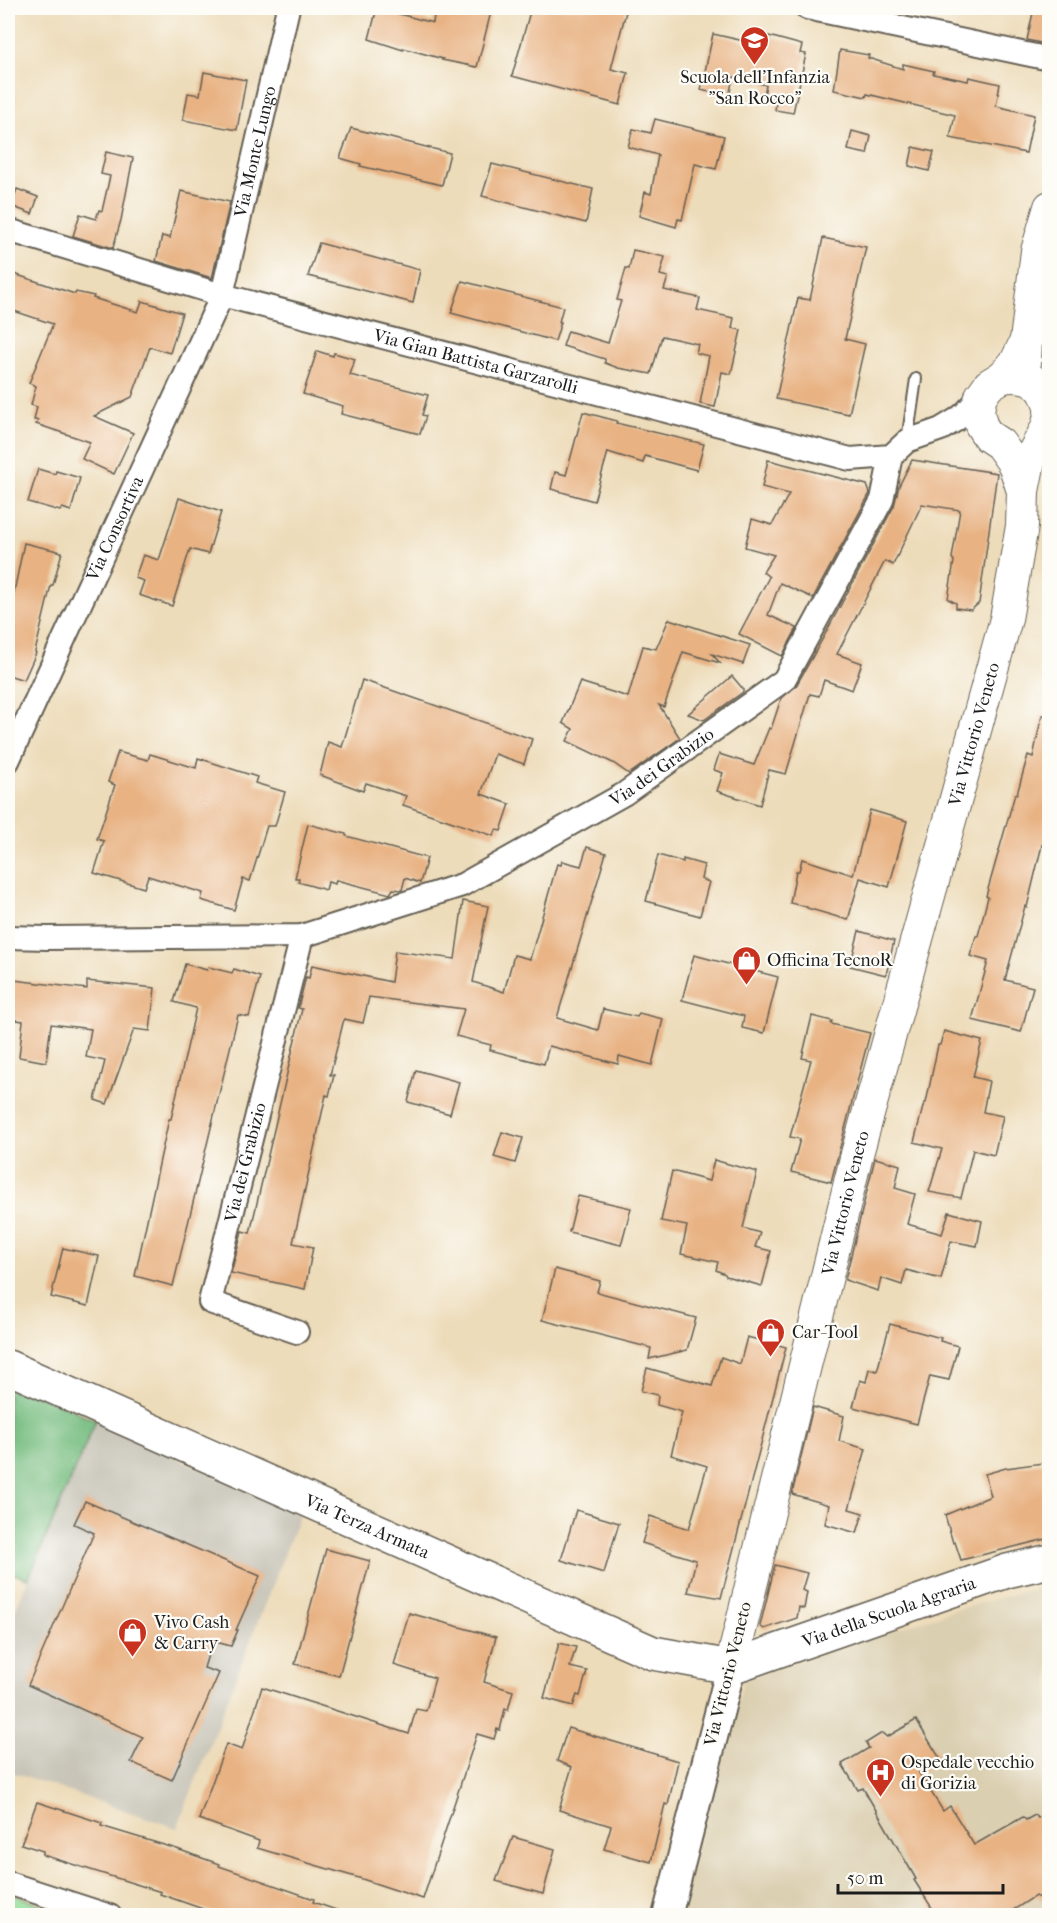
<svg xmlns="http://www.w3.org/2000/svg" width="1057" height="1923" viewBox="0 0 1057 1923" font-family="'IM FELL French Canon',serif">
<rect width="100%" height="100%" fill="#fdfcf7"/>
<filter id="ink" filterUnits="userSpaceOnUse"><feTurbulence type="fractalNoise" baseFrequency=".0167" numOctaves="2"/><feDisplacementMap in="SourceGraphic" scale="12" xChannelSelector="R" yChannelSelector="G"/><feConvolveMatrix kernelMatrix="1 2 1 2 8 2 1 2 1" color-interpolation-filters="sRGB"/></filter>
<filter id="wash" filterUnits="userSpaceOnUse"><feTurbulence type="fractalNoise" baseFrequency=".008" numOctaves="4" result="noise"/><feDisplacementMap in="SourceGraphic" scale="24" xChannelSelector="R" yChannelSelector="G"/><feGaussianBlur stdDeviation="1.35" result="paint"/><feColorMatrix in="noise" values="0 0 0 0 0 0 0 0 0 0 0 0 0 0 0 0 0 1.4 0 .05"/><feComposite in="paint" operator="in"/></filter>
<g filter="url(#wash)">
<rect width="100%" height="100%" fill="#eddcba"/>
<polygon fill="#dbcfb1" points="1049,1585 1049,1915 678,1916 744,1679 955,1610"/>
<polygon fill="#c8c4b8" points="96,1420 300,1514 177,1828 8,1771 8,1627"/>
<polygon fill="#94de99" stroke="#587d5a" stroke-width="1.5" points="8,1893 75,1916 8,1916"/>
<polygon fill="#77bd81" stroke="#4a6c4e" stroke-width="1.5" points="8,1382 96,1420 28,1579 8,1572"/>
<g id="blocks">
<g fill="#e8b283">
<polygon points="377,8 433,23 435,8 492,8 477,67 442,60 443,59 403,48 403,50 369,39"/>
<polygon points="531,8 627,8 611,69 628,73 620,105 512,76"/>
<polygon points="1034,8 1050,8 1050,45 1027,40"/>
<polygon points="713,34 762,45 765,35 802,45 800,53 806,54 793,113 775,110 777,98 764,95 766,85 733,77 729,97 701,90"/>
<polygon points="840,50 869,55 868,58 903,69 903,64 934,71 933,74 968,81 969,77 1000,84 996,106 1034,115 1026,153 950,138 955,115 867,94 866,97 834,90"/>
<polygon points="204,72 246,80 237,130 183,120 188,93 200,95"/>
<polygon points="655,119 724,136 716,169 695,164 682,220 678,219 676,227 639,216 645,192 651,194 658,155 628,147 633,129 651,133"/>
<polygon points="351,128 450,153 442,185 360,166 361,164 340,158"/>
<polygon points="852,131 871,136 867,154 848,150"/>
<polygon points="913,147 934,152 929,171 909,166"/>
<polygon points="106,152 133,158 121,220 113,248 73,236 80,214 96,219 99,210 102,211 110,176 101,174"/>
<polygon points="492,164 593,189 586,223 482,196"/>
<polygon points="17,189 38,197 32,214 11,206"/>
<polygon points="181,191 230,202 212,278 156,261 162,236 170,238"/>
<polygon points="823,238 866,247 845,339 865,344 849,414 776,399 798,298 810,300"/>
<polygon points="319,243 420,270 413,303 308,276"/>
<polygon points="633,250 665,257 660,275 668,277 664,290 700,298 697,310 734,318 732,328 741,330 731,374 722,372 715,407 700,404 709,356 696,353 698,344 662,336 651,374 618,368 605,363 605,359 563,346 568,331 608,343 621,301 617,300 626,268 629,269"/>
<polygon points="8,272 75,294 76,292 94,296 93,298 138,312 142,301 182,313 170,353 150,347 132,397 94,416 133,433 114,474 82,459 90,442 36,424 38,420 34,420 37,407 31,405 36,386 29,383 53,324 8,309"/>
<polygon points="462,281 563,307 559,322 561,322 555,341 451,313"/>
<polygon points="317,351 333,356 334,353 355,359 350,375 428,395 422,415 426,416 420,434 341,414 343,406 303,394"/>
<polygon points="583,412 617,421 616,423 704,444 697,470 645,456 643,463 608,452 594,501 551,489 555,472 566,475"/>
<polygon points="768,460 867,485 870,493 813,598 780,583 768,615 797,628 782,656 739,634 769,577 763,572 774,555 745,547 752,519 772,525 789,494 762,487"/>
<polygon points="912,460 997,473 979,603 971,610 956,608 956,603 948,599 954,561 952,558 960,510 922,504 893,565 885,561 837,654 862,663 852,690 824,680 819,696 810,694 786,774 769,770 760,805 717,791 723,773 714,770 719,754 754,765 769,728 771,729 781,699 796,686 822,640 894,506 899,486"/>
<polygon points="38,469 55,474 56,471 80,478 71,511 62,508 60,511 28,502"/>
<polygon points="179,498 221,512 208,554 190,549 172,606 139,595 144,581 135,578 143,555 159,560"/>
<polygon points="24,543 62,552 53,585 51,585 35,652 36,653 24,680 8,675 8,590 14,592"/>
<polygon points="669,619 750,645 743,664 712,654 720,663 683,652 664,707 659,705 680,738 629,774 613,763 567,741 573,729 563,723 580,682 628,697 643,646 656,649"/>
<polygon points="732,676 743,689 743,692 704,720 688,714"/>
<polygon points="362,680 532,739 524,764 495,754 481,794 510,804 501,831 496,830 494,836 403,805 406,796 366,783 363,791 320,775 328,742 342,747"/>
<polygon points="1042,715 1050,716 1050,847 1042,845 1027,907 1025,906 1005,980 1033,987 1021,1032 972,1020 988,961 970,956 976,936 978,936 988,897 986,896 1015,794 1017,794 1028,755 1033,757"/>
<polygon points="118,752 148,760 150,754 196,768 198,758 257,777 255,783 285,792 275,826 267,826 250,881 243,879 234,910 201,900 203,893 148,876 144,888 94,873 104,841 97,839 115,785 108,782"/>
<polygon points="870,810 907,821 889,887 860,878 848,920 807,908 807,907 790,903 796,871 799,871 802,859 853,875"/>
<polygon points="308,824 346,834 346,836 427,858 420,883 405,878 402,890 393,889 390,894 336,880 335,884 328,882 326,890 298,882 299,878 295,878"/>
<polygon points="587,847 606,853 557,1018 598,1030 603,1009 637,1017 639,1013 663,1019 652,1065 619,1056 618,1064 549,1046 544,1064 490,1050 491,1045 456,1036 464,1009 369,997 363,1023 344,1019 330,1075 334,1075 329,1096 326,1095 293,1243 313,1247 305,1289 231,1273 242,1231 250,1233 302,1009 298,1008 306,977 309,978 312,965 391,982 395,951 455,959 463,901 488,906 473,982 504,992 514,955 530,959 557,864 561,865 562,861 581,866"/>
<polygon points="658,855 683,862 683,859 704,865 701,879 709,882 700,916 646,901"/>
<polygon points="859,931 894,941 886,975 850,966"/>
<polygon points="694,955 778,977 764,1033 742,1028 744,1016 682,1000"/>
<polygon points="185,964 207,970 208,967 232,973 234,969 260,977 249,1017 238,1015 173,1286 135,1276 161,1155 169,1119 171,1119 196,1008 174,1002"/>
<polygon points="14,980 87,989 87,981 155,988 150,1031 134,1029 107,1104 95,1100 105,1061 86,1057 91,1029 51,1024 46,1062 19,1057 23,1021 10,1019"/>
<polygon points="812,1016 832,1021 831,1024 870,1033 831,1182 791,1172 800,1139 790,1137 811,1060 802,1058"/>
<polygon points="944,1031 982,1041 973,1077 989,1081 983,1112 1003,1116 994,1155 973,1150 961,1198 929,1192 942,1149 914,1142 924,1103 926,1103 938,1045 940,1045"/>
<polygon points="416,1070 459,1082 450,1114 408,1102"/>
<polygon points="502,1132 523,1138 515,1163 494,1157"/>
<polygon points="875,1158 900,1165 895,1188 915,1194 907,1224 942,1234 949,1212 982,1221 977,1246 951,1241 941,1279 906,1270 902,1285 881,1278 878,1291 845,1280"/>
<polygon points="714,1160 757,1172 743,1228 760,1233 755,1247 771,1251 762,1286 726,1276 725,1274 716,1270 718,1262 681,1254 687,1226 661,1221 672,1171 709,1181"/>
<polygon points="578,1196 631,1208 621,1245 569,1232"/>
<polygon points="63,1248 99,1256 88,1306 51,1297"/>
<polygon points="555,1269 600,1281 597,1292 696,1318 687,1350 649,1359 651,1348 542,1320"/>
<polygon points="890,1324 941,1338 940,1341 958,1346 949,1380 930,1376 917,1424 853,1407 860,1380 866,1382 869,1369 877,1371"/>
<polygon points="747,1337 786,1347 721,1598 688,1592 696,1560 642,1543 650,1516 689,1529 707,1466 671,1455 682,1412 657,1405 658,1395 641,1391 647,1368 712,1386 721,1357 740,1364"/>
<polygon points="813,1407 844,1416 839,1441 866,1449 849,1509 863,1513 857,1533 825,1524 829,1505 792,1494"/>
<polygon points="1050,1462 1050,1538 961,1560 955,1542 953,1543 945,1515 991,1496 985,1474 1006,1468"/>
<polygon points="85,1501 260,1576 236,1630 238,1630 231,1646 212,1641 204,1668 219,1673 172,1780 131,1762 143,1737 28,1685 94,1533 74,1524"/>
<polygon points="576,1510 619,1523 604,1573 561,1560"/>
<polygon points="326,1549 370,1561 339,1676 295,1664"/>
<polygon points="775,1565 807,1573 802,1590 807,1592 804,1609 799,1607 797,1618 764,1629 760,1626"/>
<polygon points="409,1613 496,1637 484,1682 513,1691 508,1710 505,1709 500,1730 497,1729 494,1739 477,1734 423,1899 359,1878 257,1848 259,1841 199,1819 226,1744 242,1750 262,1687 409,1734 416,1709 426,1711 435,1678 394,1665"/>
<polygon points="559,1643 576,1647 570,1667 587,1671 580,1696 577,1695 573,1706 544,1698"/>
<polygon points="916,1720 941,1760 919,1773 943,1811 950,1806 974,1845 1023,1817 1026,1820 1035,1815 1038,1818 1050,1811 1050,1903 1035,1896 1004,1916 937,1916 914,1880 916,1879 863,1788 858,1790 842,1764 869,1748 866,1743 882,1733 887,1737"/>
<polygon points="568,1728 678,1761 668,1805 665,1804 651,1862 604,1849 611,1826 559,1810 572,1767 557,1761"/>
<polygon points="37,1802 102,1823 101,1826 177,1849 219,1864 219,1866 314,1899 313,1902 345,1913 345,1916 223,1916 160,1894 161,1892 43,1855 43,1851 21,1844"/>
<polygon points="513,1837 555,1849 543,1894 496,1881"/>
</g>
</g>
</g>
<g filter="url(#ink)">
<use href="#blocks" fill-opacity="0" stroke="#655f53" stroke-width="1.5"/>
<g fill="none" stroke-linecap="round" stroke-linejoin="round">
<defs>
<polyline id="service" points="907,441 916,379"/>
<g id="minor">
<polyline points="807,8 1050,59"/>
<path id="s1" d="M8,230L222,295L850,459L891,456L907,441L941,429L956,420L964,414L981,396"/>
<path id="s2" d="M8,761L222,295L288,8"/>
<path id="s3" d="M8,937L47,938L302,936L462,885L624,794L784,680L882,500L891,456"/>
<path id="s4" d="M297,1332L210,1302L302,936"/>
<polyline points="8,1883 110,1916"/>
</g>
<polyline id="tertiary" points="667,1916 731,1667"/>
<g id="secondary">
<polyline points="1025,362 1026,341 1037,251 1050,207"/>
<path d="M1002,377C1027,373 1045,382 1050,408"/>
<polyline points="1023,491 1014,464 1000,444 988,436 981,425 978,410 981,396 989,385 1002,377 1016,362 1026,341"/>
<path id="s5" d="M731,1667L857,1154L1006,619L1022,526L1023,491L1029,461L1047,428L1050,415"/>
</g>
<g id="primary">
<path id="s6" d="M8,1367L653,1653L731,1667L1007,1571L1050,1561"/>
</g>
</defs>
<use href="#service" stroke="#655f53" stroke-width="14"/>
<use href="#minor" stroke="#655f53" stroke-width="26"/>
<use href="#tertiary" stroke="#655f53" stroke-width="32"/>
<use href="#secondary" stroke="#655f53" stroke-width="34"/>
<use href="#primary" stroke="#655f53" stroke-width="36"/>
<use href="#service" stroke="#fff" stroke-width="10"/>
<use href="#minor" stroke="#fff" stroke-width="22"/>
<use href="#tertiary" stroke="#fff" stroke-width="28"/>
<use href="#secondary" stroke="#fff" stroke-width="32"/>
<use href="#primary" stroke="#fff" stroke-width="33"/>
</g>
</g>
<defs>
<symbol id="school-pin" viewBox="-11 -11 22 30"><path d="M0 17L-7.5 6A9.5 9.5 0 1 1 7.5 6Z" fill="#c8321e" stroke="#fdfcf7"/><path d="M0-5L7-2L0 1L-7-2ZM-4 1L0 2.5L4 1V4Q0 6-4 4Z" fill="#fff"/></symbol>
<symbol id="shop-pin" viewBox="-11 -11 22 30"><path d="M0 17L-7.5 6A9.5 9.5 0 1 1 7.5 6Z" fill="#c8321e" stroke="#fdfcf7"/><path d="M-5-2.5h2.3a2.7 3.5 0 0 1 5.4 0H5L5.5 6h-11ZM-1.5-2.5h3a1.5 2.3 0 0 0-3 0Z" fill="#fff"/></symbol>
<symbol id="hospital-pin" viewBox="-11 -11 22 30"><path d="M0 17L-7.5 6A9.5 9.5 0 1 1 7.5 6Z" fill="#c8321e" stroke="#fdfcf7"/><path d="M-5-5h3v3.5h4V-5h3V5h-3V1.5h-4V5h-3Z" fill="#fff"/></symbol>
</defs>
<g fill-rule="evenodd">
<use href="#school-pin" x="738" y="24" width="33" height="45"/>
<use href="#shop-pin" x="730" y="944" width="33" height="45"/>
<use href="#shop-pin" x="754" y="1316" width="33" height="45"/>
<use href="#shop-pin" x="116" y="1616" width="33" height="45"/>
<use href="#hospital-pin" x="864" y="1756" width="33" height="45"/>
</g>
<g text-anchor="middle" dominant-baseline="central" stroke-width="4.5" stroke-linejoin="round" paint-order="stroke">
<g font-size="18" fill="#1c1c1c" stroke="#fdfcf7" text-anchor="start">
<text x="755" y="77" text-anchor="middle">Scuola dell'Infanzia<tspan x="755" dy="21">"San Rocco"</tspan></text>
<text x="767" y="960">Officina TecnoR</text>
<text x="792" y="1332">Car-Tool</text>
<text x="154" y="1622">Vivo Cash<tspan x="154" dy="21">&amp; Carry</tspan></text>
<text x="901" y="1762">Ospedale vecchio<tspan x="901" dy="21">di Gorizia</tspan></text>
</g>
<g font-size="18" fill="#1c1c1c" stroke="#fdfcf7">
<text stroke="none"><textPath href="#s2" startOffset="660">Via Monte Lungo</textPath></text>
<text stroke="none"><textPath href="#s1" startOffset="486">Via Gian Battista Garzarolli</textPath></text>
<text stroke="none"><textPath href="#s2" startOffset="256">Via Consortiva</textPath></text>
<text stroke="none"><textPath href="#s5" startOffset="964">Via Vittorio Veneto</textPath></text>
<text stroke="none"><textPath href="#s3" startOffset="694">Via dei Grabizio</textPath></text>
<text stroke="none"><textPath href="#s4" startOffset="236">Via dei Grabizio</textPath></text>
<text stroke="none"><textPath href="#s5" startOffset="478">Via Vittorio Veneto</textPath></text>
<text stroke="none"><textPath href="#s6" startOffset="393">Via Terza Armata</textPath></text>
<text stroke="none"><textPath href="#s6" startOffset="952">Via della Scuola Agraria</textPath></text>
<text transform="translate(728 1674) rotate(-76)">Via Vittorio Veneto</text>
</g>
</g>
<rect width="1057" height="1923" fill="none" stroke="#fdfcf7" stroke-width="30"/>
<path d="M838 1884v9h165v-9" fill="none" stroke="#1c1c1c" stroke-width="3"/>
<text x="847" y="1884" font-size="18" fill="#1c1c1c" stroke="#fdfcf7" stroke-width="4.5" paint-order="stroke">50 m</text>
</svg>
